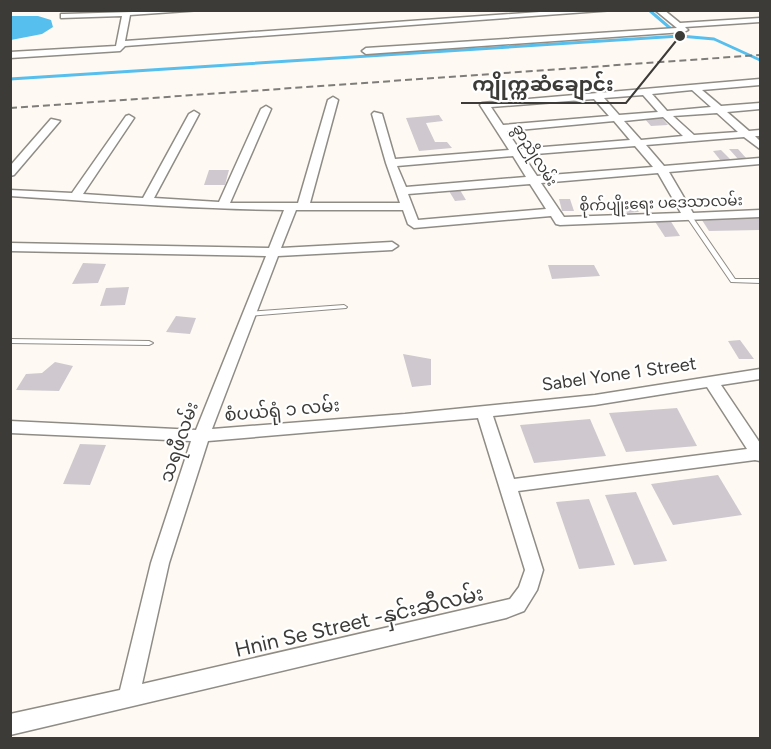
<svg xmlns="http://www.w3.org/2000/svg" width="771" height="749" viewBox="0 0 771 749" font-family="Figtree,'Noto Sans Myanmar',sans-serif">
<rect width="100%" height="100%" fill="#fefaf3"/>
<polygon fill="#57bfed" points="11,16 38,16 51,20 53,27 42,34 11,40"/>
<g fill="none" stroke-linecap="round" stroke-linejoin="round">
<g stroke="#57bfed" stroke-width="3">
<polyline points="649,10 670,28"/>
<polyline points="10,79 680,36 714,39 760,60"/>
</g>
</g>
<g fill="#cfc9cf">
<polygon points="439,115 443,121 426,123 435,142 447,142 452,148 419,151 406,118"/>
<polygon points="661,117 668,125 651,126 644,118"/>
<polygon points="729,149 738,149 747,159 738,159"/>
<polygon points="721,150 731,160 721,161 713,151"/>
<polygon points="209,170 229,170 225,185 204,185"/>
<polygon points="460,190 466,200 455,201 449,191"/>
<polygon points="559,199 570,199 574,211 562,211"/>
<polygon points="631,200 639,212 627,213 620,201"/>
<polygon points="760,216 760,230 709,231 700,217"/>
<polygon points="654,220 670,220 680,236 665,237"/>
<polygon points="83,263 106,264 98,283 72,284"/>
<polygon points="548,265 594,265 600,276 552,279"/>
<polygon points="129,287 125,305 100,306 106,288"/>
<polygon points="176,316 196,318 190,334 166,332"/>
<polygon points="740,340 754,359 739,359 728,341"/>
<polygon points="403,354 431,359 431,385 412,387"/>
<polygon points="55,362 73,366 59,391 16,390 26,374 42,373"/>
<polygon points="677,408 697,446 626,452 609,413"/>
<polygon points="590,419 606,456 534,463 520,425"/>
<polygon points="80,444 106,445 90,485 63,484"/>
<polygon points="718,475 742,515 673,525 651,484"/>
<polygon points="636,492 667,561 634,565 605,495"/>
<polygon points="589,499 615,565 579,569 556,502"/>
</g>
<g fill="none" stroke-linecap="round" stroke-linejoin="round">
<defs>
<g id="service">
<polygon points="689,214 691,215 735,279 760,279 760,283 731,282 686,216"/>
<polygon points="344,305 347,307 346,308 248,316 245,314 248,312"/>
<polygon points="10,339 149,341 153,343 149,345 10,343"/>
</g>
<g id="minor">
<polygon points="201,10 130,15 125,41 569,10 614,10 125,46 120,51 10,58 10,52 116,46 122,16 61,18 61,14 64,14"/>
<polygon points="655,10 664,10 680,23 760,18 760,22 685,27 688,30 684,32 366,54 362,51 366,48 677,28"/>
<path d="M760,79V85L702,90L721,106L760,103V109L727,112L749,131L760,130V136H755L760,141V149L744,137L646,145L664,166L760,158V164L669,172L693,213L760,210V217L560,225L556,224L551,216L414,228L408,224L403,210H296L281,248L392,242L398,246L392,250L278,256L212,429L405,414L595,395L760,369V379L721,385L760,443V461L755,460L518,491L543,570L537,590L524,611L506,618L10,735V714L120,690L151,563L191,441L10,433V421L196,430L266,256L10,251V243L269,248L284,210C192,209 102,202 10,196V190L72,193L126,116L129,115L134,118L83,194L143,198L189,114L194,111L199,114L154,198L219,202L261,109L266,106L271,109L230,203H298L328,100L333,97L338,100L310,203H400L386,163L372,114L374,112L382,114L395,159L509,150L480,105L482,103ZM692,90L711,107L667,111L652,94ZM643,95L658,112L619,115L604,98ZM594,99L609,116L503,125L491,107ZM717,113L738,132L694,135L673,116ZM663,117L683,136L641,140L624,121ZM614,121L630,140L519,149L507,131ZM635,146L653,167L537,176L523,155ZM513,156L526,177L406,187L397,166ZM658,173L681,213L564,217L541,183ZM530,184L546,209L418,220L408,194ZM707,387L747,449L514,479L493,416L595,405ZM478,418L525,570L519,587L510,599L142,684L169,563L208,441Z"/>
<polygon points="51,119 60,121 14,175 10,176 10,166"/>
</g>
</defs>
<use href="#service" stroke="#8f8c86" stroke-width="2"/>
<use href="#minor" stroke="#8f8c86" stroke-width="3"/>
<use href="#service" fill="#fff" fill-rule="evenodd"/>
<use href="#minor" fill="#fff" fill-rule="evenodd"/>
<polyline stroke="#7f7d79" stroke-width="2" stroke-dasharray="7 4" stroke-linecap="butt" points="10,108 760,55"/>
</g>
<g text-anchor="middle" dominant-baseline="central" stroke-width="4.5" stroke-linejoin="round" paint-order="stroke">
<g font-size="15" fill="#3c3b38" stroke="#fff">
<text transform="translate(535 155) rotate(58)">ခွာညိုလမ်း</text>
<text transform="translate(661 203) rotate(-2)">စိုက်ပျိုးရေး ပဒေသာလမ်း</text>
</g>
<g font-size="18" fill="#3c3b38" stroke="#fff">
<text transform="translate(619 374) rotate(-8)">Sabel Yone 1 Street</text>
<text transform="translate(282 410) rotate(-5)">စံပယ်ရုံ ၁ လမ်း</text>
<text transform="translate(179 442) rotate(-71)">သရဖီလမ်း</text>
</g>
<g font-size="21" fill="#3c3b38" stroke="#fff">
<text transform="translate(359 621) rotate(-13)">Hnin Se Street -နှင်းဆီလမ်း</text>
</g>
</g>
<path fill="none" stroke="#3c3b38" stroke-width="2" d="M680 36L626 103H461"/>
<circle fill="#3c3b38" stroke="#fff" stroke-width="2" cx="680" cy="36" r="6"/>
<g font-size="20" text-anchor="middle" font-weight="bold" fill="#3c3b38" stroke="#fff" stroke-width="4.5" stroke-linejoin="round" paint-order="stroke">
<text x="543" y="91">ကျိုက္ကဆံချောင်း</text>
</g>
<rect width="771" height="749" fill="none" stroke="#3c3b38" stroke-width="24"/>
</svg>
